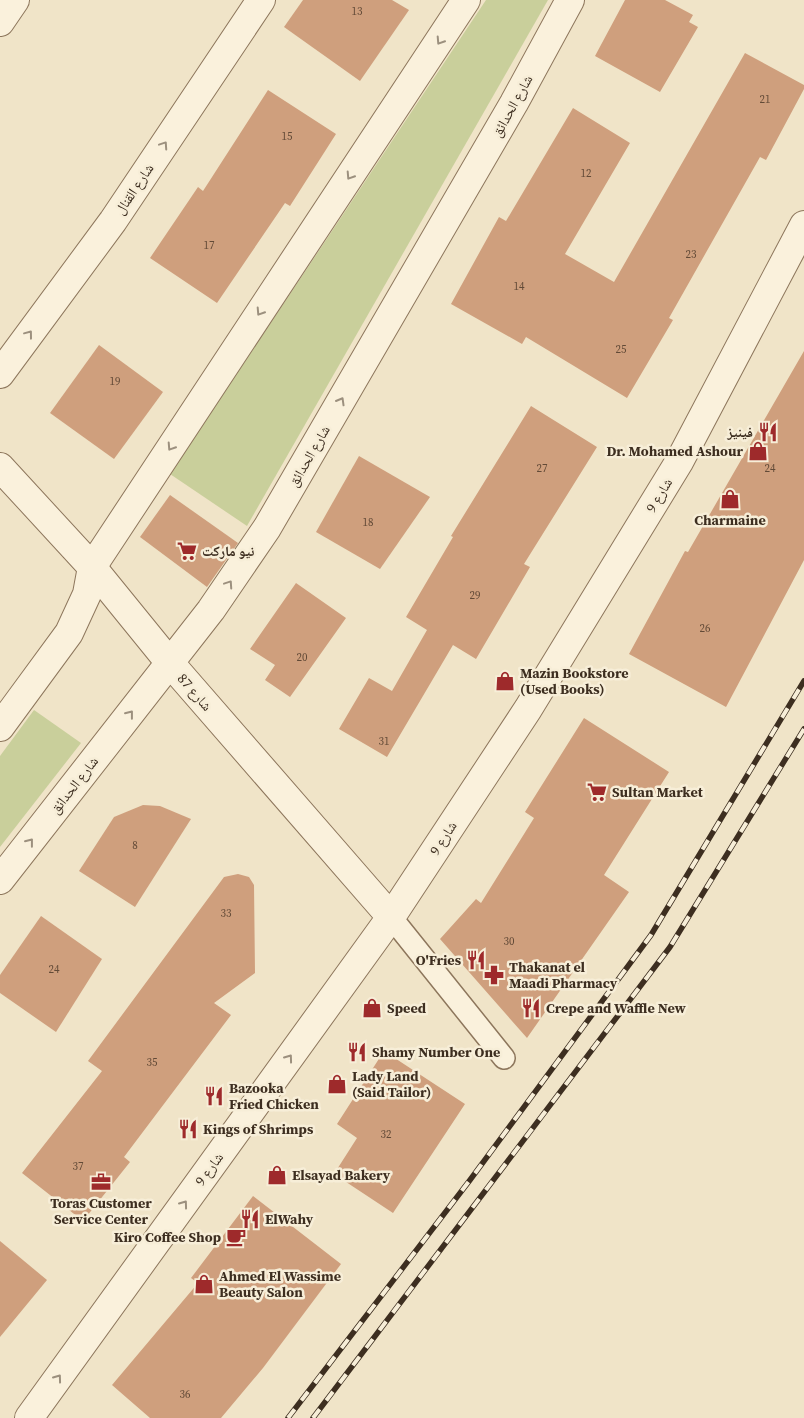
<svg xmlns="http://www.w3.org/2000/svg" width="804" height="1418" viewBox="0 0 804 1418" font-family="'Source Serif 4','Noto Naskh Arabic',serif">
<rect width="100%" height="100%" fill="#f0e4c8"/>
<g fill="#c9cf9b">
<polygon points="486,0 548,0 247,526 170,474"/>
<polygon points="34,710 81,743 0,847 0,756"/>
</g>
<g fill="#cf9f7d">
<polygon points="303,0 392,0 409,10 360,81 284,27"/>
<polygon points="625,0 665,0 693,15 689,22 698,27 660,92 595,56"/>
<polygon points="745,53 804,85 804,89 766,160 760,157 669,318 673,320 627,398 526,337 522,344 451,304 499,217 506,221 573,108 630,143 565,254 614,282"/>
<polygon points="268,90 336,134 290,206 285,203 217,303 150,258 198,187 203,191"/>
<polygon points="99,345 163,392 114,459 50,413"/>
<polygon points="804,351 804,560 726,707 629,654 685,551 688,552"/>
<polygon points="531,406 597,447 524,564 530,567 476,659 453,645 387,757 339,729 369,678 392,691 427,630 406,617 453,537 451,536"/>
<polygon points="359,456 430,497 380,569 316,532"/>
<polygon points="170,495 238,543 207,587 140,537"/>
<polygon points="296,583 346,618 290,697 265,680 275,665 250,649"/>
<polygon points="584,718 669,772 604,875 629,892 527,1038 440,939 476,899 481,903 534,818 525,812"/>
<polygon points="143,805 160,806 191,819 135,907 79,871 114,817"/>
<polygon points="238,874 249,877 254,885 255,973 214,1003 231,1015 124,1157 130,1162 83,1221 22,1173 102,1071 88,1061 224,877"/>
<polygon points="41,916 102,959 56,1032 0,993 0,975"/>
<polygon points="384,1051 465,1104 393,1213 334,1174 357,1138 337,1124"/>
<polygon points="253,1196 341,1264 263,1368 221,1418 150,1418 112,1385 198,1283 191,1278"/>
<polygon points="0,1241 47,1280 0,1337"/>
</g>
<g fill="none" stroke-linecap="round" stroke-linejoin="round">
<defs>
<polyline id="pedestrian" points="391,917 504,1058"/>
<g id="minor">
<polyline points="0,22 15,0"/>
<polyline points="0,374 113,221 261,0"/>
<polyline points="0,467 92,567 170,663 391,917"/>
<polyline points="0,727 69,633 87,594 92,567 466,0"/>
<polyline points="0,880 211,610 267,528 514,103 570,0"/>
<polyline points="29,1418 391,917 528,709 679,462 804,225"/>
</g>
</defs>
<use href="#pedestrian" stroke="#8d765c" stroke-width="24"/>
<use href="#minor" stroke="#8d765c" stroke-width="30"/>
<use href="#pedestrian" stroke="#faf1dc" stroke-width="21"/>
<use href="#minor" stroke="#faf1dc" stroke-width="28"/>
<defs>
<g id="rail">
<polyline points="288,1418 470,1180 651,935 804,681"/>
<polyline points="313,1418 670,947 804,729"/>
</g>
</defs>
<use href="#rail" stroke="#3d2e20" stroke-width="5.5"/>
<use href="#rail" stroke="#f7eed8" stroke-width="4" stroke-dasharray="11" stroke-linecap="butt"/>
</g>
<defs><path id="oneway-chevron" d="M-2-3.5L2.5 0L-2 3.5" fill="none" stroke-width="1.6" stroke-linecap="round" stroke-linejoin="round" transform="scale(1.25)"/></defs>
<g stroke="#9c907e">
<use href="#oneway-chevron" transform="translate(440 41) rotate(123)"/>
<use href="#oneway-chevron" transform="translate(164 145) rotate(-56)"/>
<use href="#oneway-chevron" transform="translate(350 176) rotate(123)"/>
<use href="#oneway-chevron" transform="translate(260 312) rotate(123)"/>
<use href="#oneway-chevron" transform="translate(29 334) rotate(-53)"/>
<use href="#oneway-chevron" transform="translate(341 401) rotate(-60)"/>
<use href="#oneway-chevron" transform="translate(171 447) rotate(123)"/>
<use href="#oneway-chevron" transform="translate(229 584) rotate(-56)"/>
<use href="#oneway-chevron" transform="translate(130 714) rotate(-52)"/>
<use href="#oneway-chevron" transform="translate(30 842) rotate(-52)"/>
<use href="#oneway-chevron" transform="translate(289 1058) rotate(-54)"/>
<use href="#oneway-chevron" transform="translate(184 1204) rotate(-54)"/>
<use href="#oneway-chevron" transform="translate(58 1378) rotate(-54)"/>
</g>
<defs>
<symbol id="restaurant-bare" viewBox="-9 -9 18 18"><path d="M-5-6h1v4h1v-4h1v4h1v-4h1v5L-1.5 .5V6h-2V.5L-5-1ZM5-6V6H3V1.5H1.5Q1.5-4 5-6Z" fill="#9e2a2b" stroke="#f7eed8" stroke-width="2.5" paint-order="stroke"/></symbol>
<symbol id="shop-bare" viewBox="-9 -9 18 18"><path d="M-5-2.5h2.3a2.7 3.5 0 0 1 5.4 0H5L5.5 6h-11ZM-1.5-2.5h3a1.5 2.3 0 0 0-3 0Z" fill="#9e2a2b" stroke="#f7eed8" stroke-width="2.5" paint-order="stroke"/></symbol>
<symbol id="supermarket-bare" viewBox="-9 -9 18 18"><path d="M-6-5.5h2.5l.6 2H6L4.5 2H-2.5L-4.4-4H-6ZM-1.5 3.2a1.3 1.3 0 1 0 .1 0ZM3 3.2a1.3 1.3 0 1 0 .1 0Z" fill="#9e2a2b" stroke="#f7eed8" stroke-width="2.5" paint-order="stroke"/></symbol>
<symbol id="pharmacy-bare" viewBox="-9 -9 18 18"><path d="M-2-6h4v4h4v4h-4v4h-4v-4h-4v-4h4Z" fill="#9e2a2b" stroke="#f7eed8" stroke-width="2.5" paint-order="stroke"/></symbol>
<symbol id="office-bare" viewBox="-9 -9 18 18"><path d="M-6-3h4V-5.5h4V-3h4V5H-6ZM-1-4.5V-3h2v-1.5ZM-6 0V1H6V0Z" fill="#9e2a2b" stroke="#f7eed8" stroke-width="2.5" paint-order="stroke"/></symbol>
<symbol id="cafe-bare" viewBox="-9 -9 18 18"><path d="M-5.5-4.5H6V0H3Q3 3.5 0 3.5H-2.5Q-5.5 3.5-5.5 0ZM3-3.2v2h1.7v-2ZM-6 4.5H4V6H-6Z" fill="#9e2a2b" stroke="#f7eed8" stroke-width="2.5" paint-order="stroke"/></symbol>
</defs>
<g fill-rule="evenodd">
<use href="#restaurant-bare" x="754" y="418" width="28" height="28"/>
<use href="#shop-bare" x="744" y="437" width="28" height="28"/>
<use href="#shop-bare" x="716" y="485" width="28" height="28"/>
<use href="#supermarket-bare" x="173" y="537" width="28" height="28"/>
<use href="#shop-bare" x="491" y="667" width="28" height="28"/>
<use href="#supermarket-bare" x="583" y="778" width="28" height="28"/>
<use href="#restaurant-bare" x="462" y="946" width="28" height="28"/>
<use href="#pharmacy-bare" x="480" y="961" width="28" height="28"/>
<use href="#shop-bare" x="358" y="994" width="28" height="28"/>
<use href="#restaurant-bare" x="517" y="994" width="28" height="28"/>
<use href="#restaurant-bare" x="343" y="1038" width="28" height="28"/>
<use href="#shop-bare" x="323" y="1070" width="28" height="28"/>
<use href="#restaurant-bare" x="200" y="1082" width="28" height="28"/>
<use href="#restaurant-bare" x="174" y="1115" width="28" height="28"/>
<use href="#shop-bare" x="263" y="1161" width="28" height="28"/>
<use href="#office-bare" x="87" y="1168" width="28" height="28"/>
<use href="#restaurant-bare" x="236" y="1205" width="28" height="28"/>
<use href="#cafe-bare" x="222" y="1223" width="28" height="28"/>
<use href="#shop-bare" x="190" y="1270" width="28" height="28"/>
</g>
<g text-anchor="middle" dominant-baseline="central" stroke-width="5" stroke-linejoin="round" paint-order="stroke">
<g font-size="11" fill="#624a37">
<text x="357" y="11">13</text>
<text x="765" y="99">21</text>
<text x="287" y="136">15</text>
<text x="586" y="173">12</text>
<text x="209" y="245">17</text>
<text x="691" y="254">23</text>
<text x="519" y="286">14</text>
<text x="621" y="349">25</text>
<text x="115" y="381">19</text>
<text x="542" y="468">27</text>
<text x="770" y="468">24</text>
<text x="368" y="522">18</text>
<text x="475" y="595">29</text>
<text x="705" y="628">26</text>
<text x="302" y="657">20</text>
<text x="384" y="741">31</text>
<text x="135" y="845">8</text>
<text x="226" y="913">33</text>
<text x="509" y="941">30</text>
<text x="54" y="969">24</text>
<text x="152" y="1062">35</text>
<text x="386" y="1134">32</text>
<text x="78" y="1166">37</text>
<text x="185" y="1394">36</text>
</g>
<g font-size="14" fill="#3d2e20" stroke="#f7eed8">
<text transform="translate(512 106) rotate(-61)">شارع الحدائق</text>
<text transform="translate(134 189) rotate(-56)">شارع القنال</text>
<text transform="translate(309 456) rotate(-60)">شارع الحدائق</text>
<text transform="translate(659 495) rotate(-59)">شارع 9</text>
<text transform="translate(195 692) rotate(49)">شارع 87</text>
<text transform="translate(74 785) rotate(-52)">شارع الحدائق</text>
<text transform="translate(443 838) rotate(-57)">شارع 9</text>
<text transform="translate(209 1169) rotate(-54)">شارع 9</text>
</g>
<g font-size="14" font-weight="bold" fill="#3d2e20" stroke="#f7eed8" text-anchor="start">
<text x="753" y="432" text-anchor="end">فينيز</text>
<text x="743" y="451" text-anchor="end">Dr. Mohamed Ashour</text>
<text x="730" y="520" text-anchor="middle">Charmaine</text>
<text x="202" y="551">نيو ماركت</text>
<text x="520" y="673">Mazin Bookstore<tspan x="520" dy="16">(Used Books)</tspan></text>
<text x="612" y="792">Sultan Market</text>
<text x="461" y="960" text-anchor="end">O'Fries</text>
<text x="509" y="967">Thakanat el<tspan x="509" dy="16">Maadi Pharmacy</tspan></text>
<text x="387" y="1008">Speed</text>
<text x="546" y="1008">Crepe and Waffle New</text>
<text x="372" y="1052">Shamy Number One</text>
<text x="352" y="1076">Lady Land<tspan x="352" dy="16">(Said Tailor)</tspan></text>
<text x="229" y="1088">Bazooka<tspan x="229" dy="16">Fried Chicken</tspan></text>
<text x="203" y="1129">Kings of Shrimps</text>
<text x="292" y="1175">Elsayad Bakery</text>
<text x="101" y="1203" text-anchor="middle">Toras Customer<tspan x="101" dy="16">Service Center</tspan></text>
<text x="265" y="1219">ElWahy</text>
<text x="221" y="1237" text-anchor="end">Kiro Coffee Shop</text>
<text x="219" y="1276">Ahmed El Wassime<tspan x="219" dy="16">Beauty Salon</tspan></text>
</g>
</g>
</svg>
